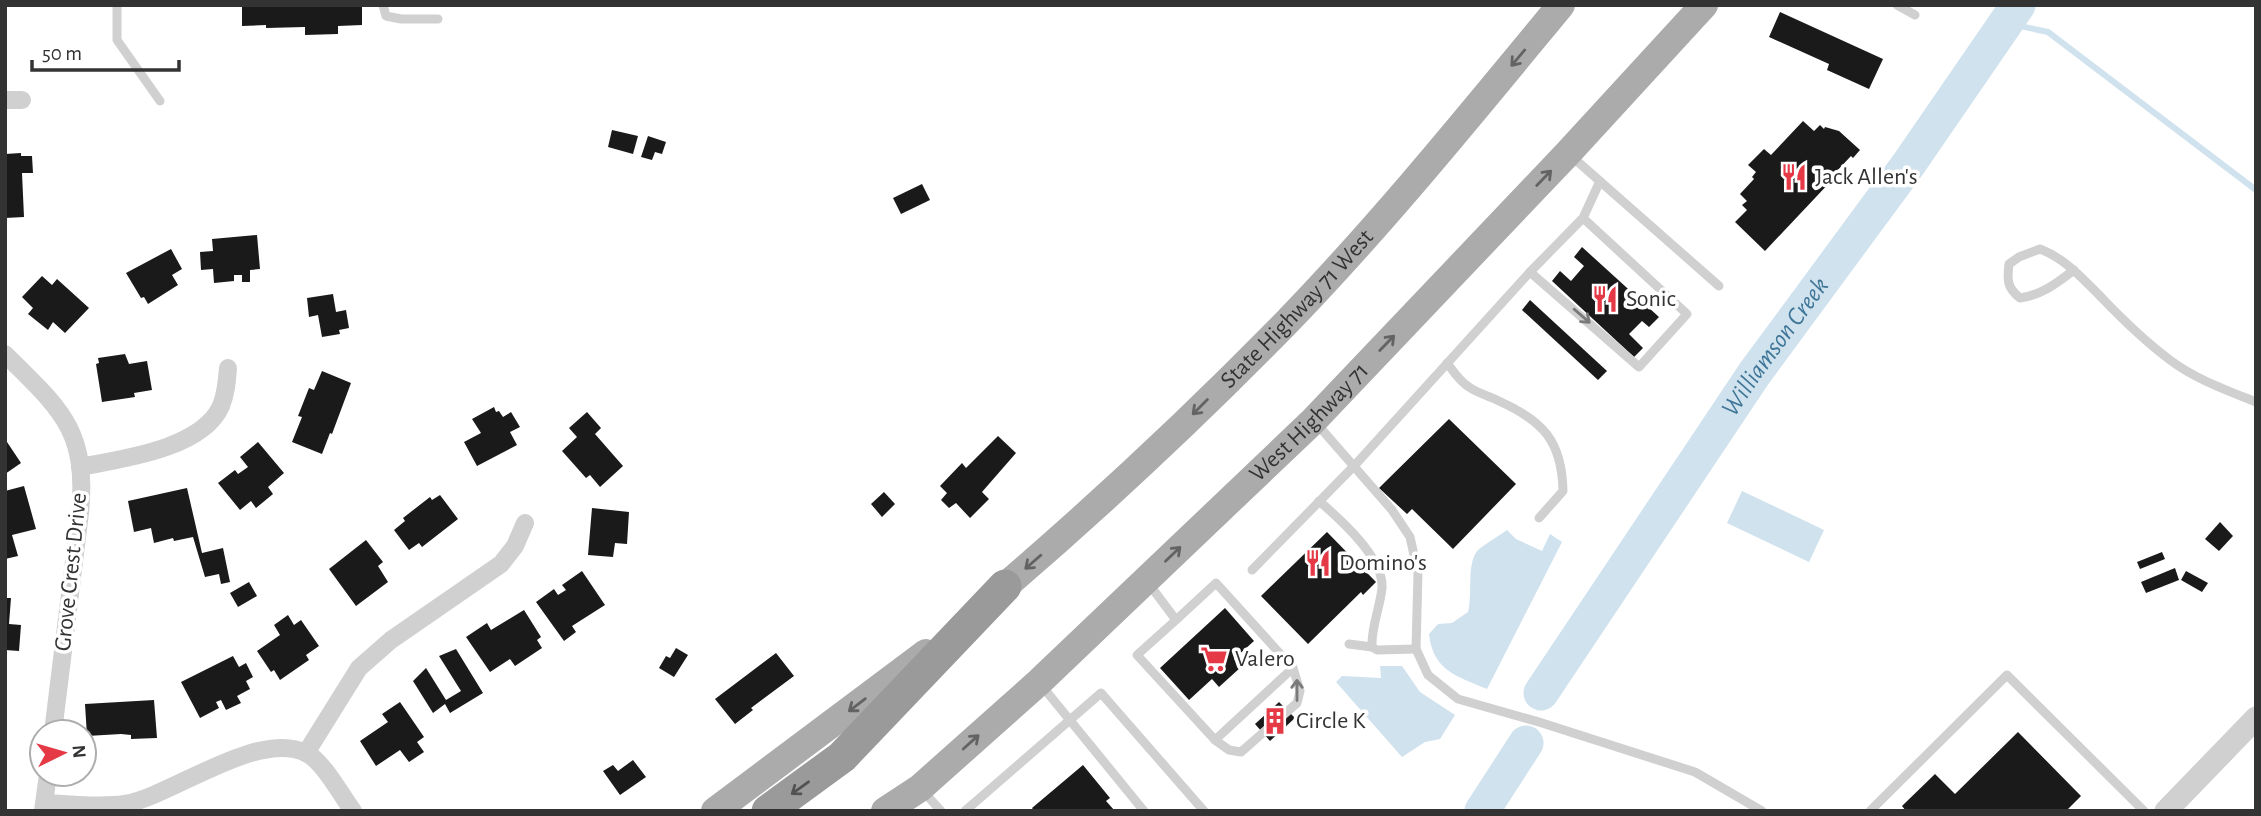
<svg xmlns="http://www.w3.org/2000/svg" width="2261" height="816" viewBox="0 0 2261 816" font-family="'Alegreya Sans',sans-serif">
<rect width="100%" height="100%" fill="#fff"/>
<g fill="#cfe2ee">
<polygon points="1742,491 1824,530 1809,562 1727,523"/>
<path d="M1507,530L1516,539L1542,551L1550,534L1562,542L1487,689C1457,676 1433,671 1429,634L1438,624L1452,623L1468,612C1473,594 1466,563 1478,550C1486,543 1498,537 1507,530Z"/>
<polygon points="1380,666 1402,666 1420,692 1455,715 1440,739 1425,742 1402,757 1336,682 1342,676 1381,678"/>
</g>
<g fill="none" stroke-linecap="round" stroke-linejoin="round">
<polyline stroke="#cfe2ee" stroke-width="6" points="2006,23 2048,32 2256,190"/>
<g stroke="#cfe2ee" stroke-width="35">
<path id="s1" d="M1541,693L1754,374L1908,165L2018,5"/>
<polyline points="1482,811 1526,743"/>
</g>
</g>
<g fill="#1a1a1a">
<polygon points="242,5 362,7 362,25 338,26 338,34 305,35 305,27 266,28 266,25 242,26"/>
<polygon points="1780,12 1883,59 1869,89 1827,70 1829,64 1769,37"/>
<polygon points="1803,121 1814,131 1820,125 1824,129 1825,127 1839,131 1860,150 1853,158 1851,156 1834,174 1832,180 1765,251 1735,222 1747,210 1742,205 1747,201 1740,194 1754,179 1752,177 1756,172 1748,165 1764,149 1771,155"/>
<polygon points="612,130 638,136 633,154 608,147"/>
<polygon points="648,136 666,142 662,154 655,152 652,160 641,157"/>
<polygon points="21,153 21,156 32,156 33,173 22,173 24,217 5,218 5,154"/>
<polygon points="922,184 930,200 901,214 893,198"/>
<polygon points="257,235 260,269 250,270 250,282 242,282 242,275 234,275 234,281 214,283 213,269 201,270 200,252 213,251 212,239"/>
<polygon points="1582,247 1659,317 1649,327 1642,321 1629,334 1643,348 1634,357 1552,281 1560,271 1571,281 1584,266 1574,257"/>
<polygon points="171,249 182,269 172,275 178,285 148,304 144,297 141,298 126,273"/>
<polygon points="42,276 52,285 57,279 89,308 65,333 53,322 48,330 28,314 33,308 22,297"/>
<polygon points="333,294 336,312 346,310 349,328 339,330 340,334 322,337 318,315 309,317 307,298"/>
<polygon points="1530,300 1607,371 1598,380 1522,310"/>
<polygon points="125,354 129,364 147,361 152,390 134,393 135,397 102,402 96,364 99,363 98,358"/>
<polygon points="322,371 351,383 332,434 330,433 322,454 292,442 302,417 298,416 309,388 314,390"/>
<polygon points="494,407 496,412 499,411 503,417 511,412 520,427 510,432 517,445 477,466 464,442 481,433 472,419"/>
<polygon points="587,412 601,428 595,434 623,466 600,487 590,475 586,478 562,451 577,437 569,428"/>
<polygon points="1449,419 1516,484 1453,549 1412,509 1407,514 1379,488"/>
<polygon points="998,436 1016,453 982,492 989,499 970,518 956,503 949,508 941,500 947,493 940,486 962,463 966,468"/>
<polygon points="5,439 21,463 5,474"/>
<polygon points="258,442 284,473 268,487 273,494 256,508 251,501 240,510 218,483 235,470 238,474 248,467 240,457"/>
<polygon points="24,486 36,529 12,535 18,556 5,559 5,491"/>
<polygon points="187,488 202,553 223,548 230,582 221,584 219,574 205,577 193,537 174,541 173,538 154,543 151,528 134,532 128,501"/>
<polygon points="884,492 895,504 882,517 871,504"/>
<polygon points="440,495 458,519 422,547 419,543 409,550 394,530 405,521 403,518 430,497 432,500"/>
<polygon points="592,508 629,512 627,544 615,543 613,557 588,555"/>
<polygon points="2220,522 2233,536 2219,551 2205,539"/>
<polygon points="1327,532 1376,582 1363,595 1361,592 1308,644 1261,596"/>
<polygon points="366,540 383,562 378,566 388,582 356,606 329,569"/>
<polygon points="2162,552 2165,559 2140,569 2137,562"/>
<polygon points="2175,568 2179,580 2146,593 2141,582"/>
<polygon points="582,571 605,605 572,626 576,632 564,641 536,602 554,589 558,595 566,590 562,585"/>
<polygon points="2186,571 2208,583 2202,592 2181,580"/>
<polygon points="249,582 257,596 238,607 230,593"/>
<polygon points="5,598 11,598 9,624 21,625 19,651 5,650"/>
<polygon points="1225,608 1254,641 1234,659 1241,667 1219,687 1212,679 1189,700 1160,668"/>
<polygon points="524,610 541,637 537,640 542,648 515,666 510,659 490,672 466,637 487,623 491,630"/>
<polygon points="288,615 294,625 301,620 319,646 306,655 309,660 280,680 274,670 271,672 257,651 280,635 274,625"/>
<polygon points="676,648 688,655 674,677 659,668 666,656 670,658"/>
<polygon points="456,649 483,693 450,713 445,704 433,713 413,681 426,668 446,700 461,691 439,656"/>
<polygon points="776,653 794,676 751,708 753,710 735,724 715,699"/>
<polygon points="233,656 239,667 246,663 253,677 246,681 250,689 237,696 241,703 226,710 221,700 216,702 219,708 200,718 181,682"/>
<polygon points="154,700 157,738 131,739 131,735 121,734 87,736 85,704"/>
<polygon points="400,702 424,737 417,742 424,752 409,762 400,750 376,766 360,741 388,722 382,714"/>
<polygon points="1279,702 1295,718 1270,741 1255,724"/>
<polygon points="2018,732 2081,796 2066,811 1906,811 1902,806 1935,774 1955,794"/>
<polygon points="633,760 646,777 620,795 603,771 613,765 618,771"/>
<polygon points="1083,765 1110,798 1106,801 1115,811 1034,811 1032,808"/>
</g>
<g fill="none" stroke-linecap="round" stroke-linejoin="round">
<g stroke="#d0d0d0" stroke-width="9">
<polyline points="117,5 117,40 160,101"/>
<polyline points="383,5 386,16 401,19 438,19"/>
<polyline points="1897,5 1915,15"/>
<polyline points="1569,154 1719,286"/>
<path d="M2074,270C2057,283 2042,295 2020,298C2007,288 2007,280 2009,264L2019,257L2040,249C2066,259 2083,279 2102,298C2123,320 2146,342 2170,360C2195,379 2226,390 2256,402"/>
<polyline points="1530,272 1639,367 1687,314 1583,218"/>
<path d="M1447,363C1453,371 1460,382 1469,387C1477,393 1489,396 1499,401C1543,421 1562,441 1563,491L1539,518"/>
<polyline points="1317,424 1392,510 1410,537 1418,573 1416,649 1428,675 1458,699 1539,722 1695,772 1762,811"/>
<path d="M1319,501C1340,519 1384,558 1382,588C1380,608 1371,627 1372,647L1377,650L1416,649"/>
<polyline points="1252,570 1355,465 1530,272 1583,218 1600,181"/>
<polyline points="1149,584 1176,620 1216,583 1293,668 1215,740 1137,655 1176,620"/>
<polyline points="1349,644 1372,647"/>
<polyline points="1042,686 1144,811"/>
<polyline points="1215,740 1229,750 1241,752 1297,703 1300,691 1293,668"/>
<polyline points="923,791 941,811"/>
<polyline points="965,811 1101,693 1204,811"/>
<polyline points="1870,811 2007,675 2144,811"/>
</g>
<g stroke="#d0d0d0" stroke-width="18">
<polyline points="5,100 22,100"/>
<path d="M5,354C60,409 88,429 80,513L53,732"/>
<path d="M80,467C121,459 202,449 221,406C226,394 227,381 228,368"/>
<polyline points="306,753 359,668 391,640 501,564 515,546 525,523"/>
<path d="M45,803C71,804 98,808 125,804C172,796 258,729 306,753C323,761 341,795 353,811"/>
<polyline points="43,811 48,774"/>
</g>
<polyline stroke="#d0d0d0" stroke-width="23" points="2166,811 2256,718"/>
<g stroke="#ababab" stroke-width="28">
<path id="s2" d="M989,600C1091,513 1190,421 1284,325C1382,224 1471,114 1561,5"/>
<polyline points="715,811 926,653"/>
<path id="s3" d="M885,811L920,788L1039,682L1313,421L1568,153L1704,5"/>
</g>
<polyline stroke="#9a9a9a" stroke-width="33" points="768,811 842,757 1005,586"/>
</g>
<defs><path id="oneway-shaft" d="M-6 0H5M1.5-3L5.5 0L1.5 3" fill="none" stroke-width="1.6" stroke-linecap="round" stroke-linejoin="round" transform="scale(1.75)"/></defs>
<g stroke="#636363">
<use href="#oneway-shaft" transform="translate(1518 58) rotate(130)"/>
<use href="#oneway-shaft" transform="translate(1544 178) rotate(-46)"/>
<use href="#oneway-shaft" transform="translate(1387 343) rotate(-46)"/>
<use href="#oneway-shaft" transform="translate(1200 407) rotate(135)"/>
<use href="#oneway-shaft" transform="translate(1173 554) rotate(-44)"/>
<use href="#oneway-shaft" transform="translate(1033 562) rotate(139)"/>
<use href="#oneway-shaft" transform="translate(857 705) rotate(143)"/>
<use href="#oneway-shaft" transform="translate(971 742) rotate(-42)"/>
</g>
<g stroke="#7a7a7a">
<use href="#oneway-shaft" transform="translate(1582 316) rotate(41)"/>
<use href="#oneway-shaft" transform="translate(1297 690) rotate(-90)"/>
</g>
<use stroke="#525252" href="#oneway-shaft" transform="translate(800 788) rotate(144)"/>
<defs>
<symbol id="restaurant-bare" viewBox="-9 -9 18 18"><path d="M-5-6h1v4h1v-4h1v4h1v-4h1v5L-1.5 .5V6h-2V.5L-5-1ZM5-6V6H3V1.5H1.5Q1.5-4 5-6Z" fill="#e63946" stroke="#fff" stroke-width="2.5" paint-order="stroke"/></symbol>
<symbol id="supermarket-bare" viewBox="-9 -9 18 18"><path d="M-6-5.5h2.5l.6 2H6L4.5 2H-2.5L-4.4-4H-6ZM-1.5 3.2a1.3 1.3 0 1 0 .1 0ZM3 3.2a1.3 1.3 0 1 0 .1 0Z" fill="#e63946" stroke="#fff" stroke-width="2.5" paint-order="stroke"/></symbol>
<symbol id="building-bare" viewBox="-9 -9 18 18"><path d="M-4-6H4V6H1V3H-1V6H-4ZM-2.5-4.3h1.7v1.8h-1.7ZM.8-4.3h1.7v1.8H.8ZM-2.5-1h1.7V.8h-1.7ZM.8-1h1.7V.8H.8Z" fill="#e63946" stroke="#fff" stroke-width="2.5" paint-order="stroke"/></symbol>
</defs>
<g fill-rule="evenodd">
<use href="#restaurant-bare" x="1775" y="158" width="38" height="38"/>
<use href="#restaurant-bare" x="1586" y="280" width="38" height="38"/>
<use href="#restaurant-bare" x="1299" y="544" width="38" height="38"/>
<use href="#supermarket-bare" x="1195" y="640" width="38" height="38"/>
<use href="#building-bare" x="1256" y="702" width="38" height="38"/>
</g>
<g text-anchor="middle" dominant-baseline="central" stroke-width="7" stroke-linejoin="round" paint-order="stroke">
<g font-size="24" fill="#333" stroke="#fff" text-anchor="start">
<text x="1815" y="177">Jack Allen's</text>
<text x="1626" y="299">Sonic</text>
<text x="1339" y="563">Domino's</text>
<text x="1235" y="659">Valero</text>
<text x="1296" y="721">Circle K</text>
</g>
<g font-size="24" fill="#333" stroke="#fff">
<text stroke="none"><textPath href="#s2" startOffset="424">State Highway 71 West</textPath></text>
<text stroke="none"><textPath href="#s3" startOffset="576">West Highway 71</textPath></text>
<text transform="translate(71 572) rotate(-84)">Grove Crest Drive</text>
</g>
<g font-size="26" font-style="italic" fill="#3f7597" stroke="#fff">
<text stroke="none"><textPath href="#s1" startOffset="418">Williamson Creek</textPath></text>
</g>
</g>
<rect width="2261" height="816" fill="none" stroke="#333333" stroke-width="14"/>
<g transform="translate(63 753) rotate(85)"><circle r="33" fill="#ffffff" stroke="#adadad" stroke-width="2"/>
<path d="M0-5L12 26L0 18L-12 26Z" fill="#e63946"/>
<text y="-10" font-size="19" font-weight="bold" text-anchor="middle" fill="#333333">N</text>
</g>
<path d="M32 60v10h147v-10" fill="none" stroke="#333333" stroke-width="3.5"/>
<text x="42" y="60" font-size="21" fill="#333333" stroke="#ffffff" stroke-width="5" paint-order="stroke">50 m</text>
</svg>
